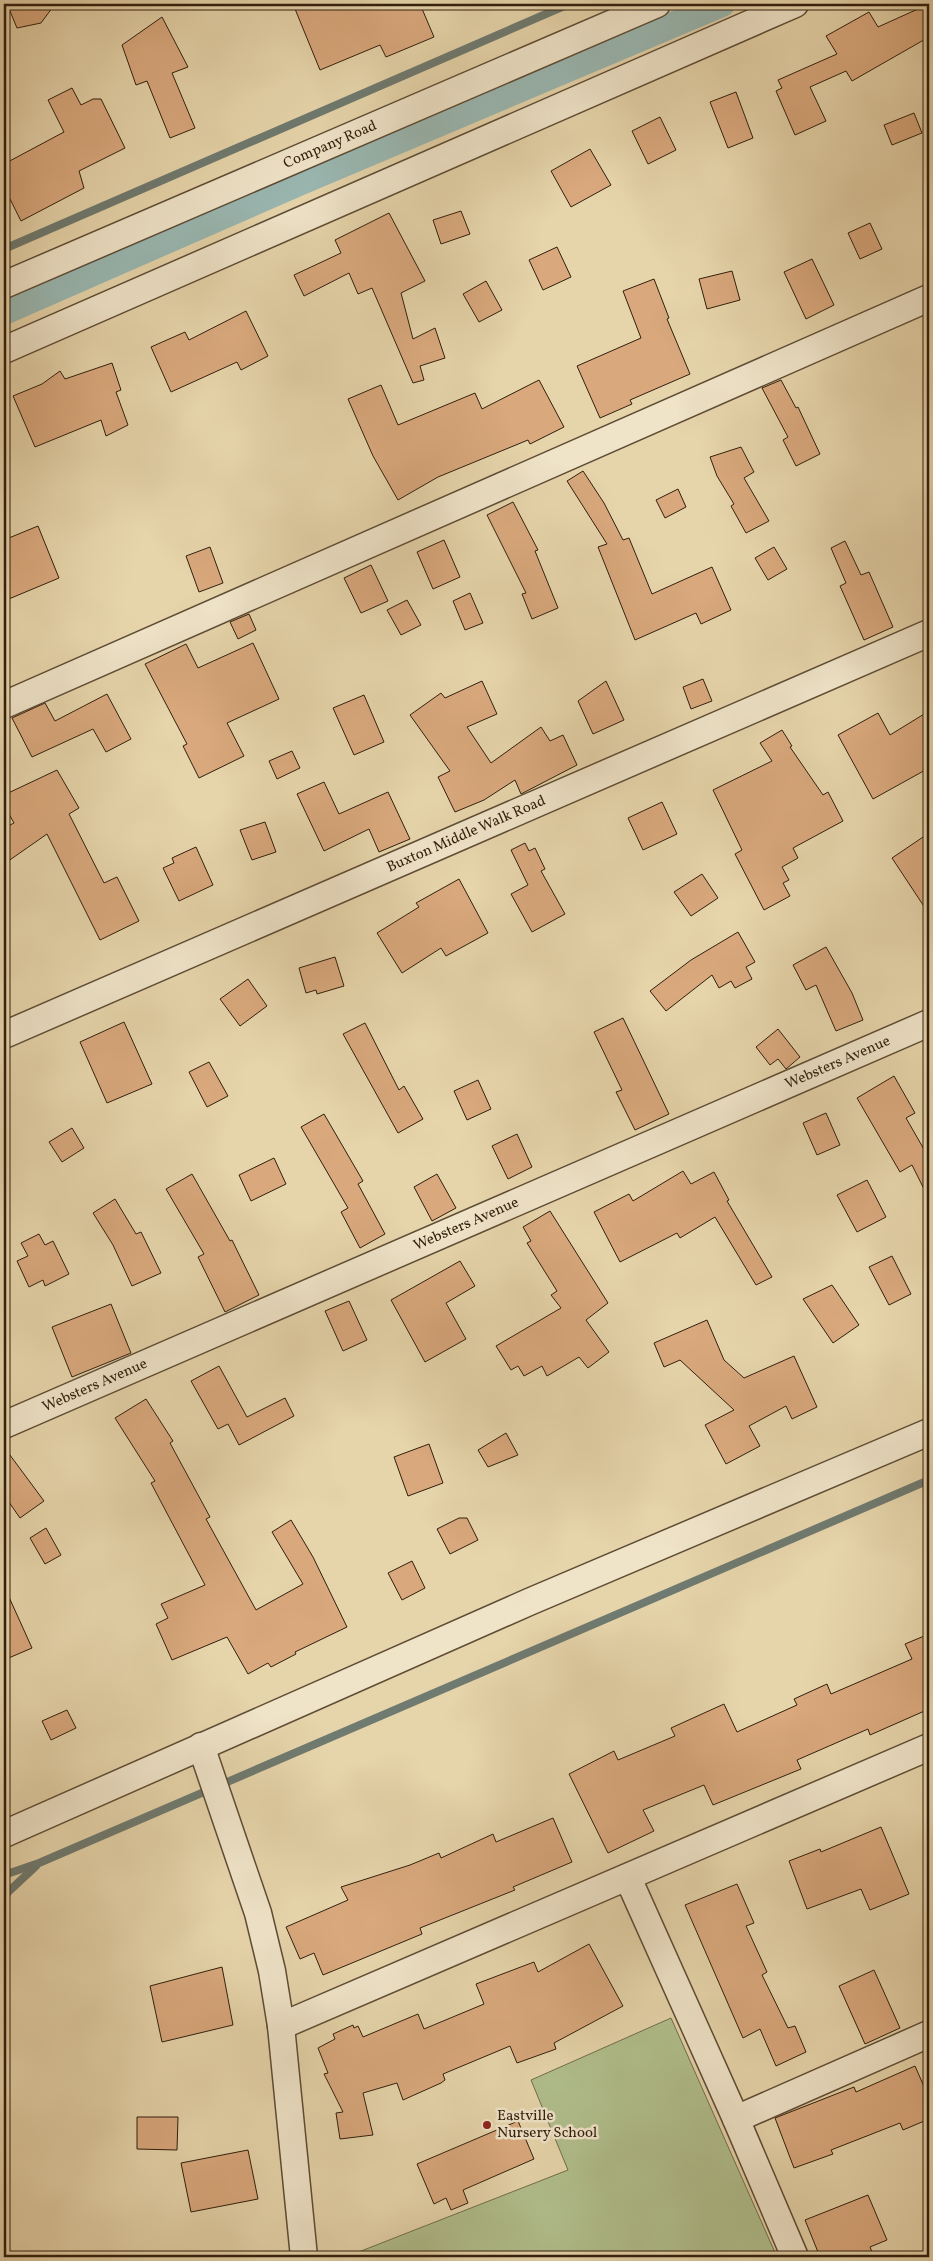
<svg xmlns="http://www.w3.org/2000/svg" width="933" height="2261" viewBox="0 0 933 2261" font-family="Vollkorn,serif">
<rect width="100%" height="100%" fill="#e6d4aa"/>
<filter id="stains"><feTurbulence type="fractalNoise" baseFrequency=".004" numOctaves="4"/><feColorMatrix values="0 0 0 0 .2 0 0 0 0 .09 0 0 0 0 .02 0 0 0 .5 -.17"/></filter>
<radialGradient id="worn" r=".72"><stop offset=".6" stop-color="#630" stop-opacity="0"/><stop offset="1" stop-color="#630" stop-opacity=".3"/></radialGradient>
<polygon fill="#b0be8c" stroke="#706e4d" points="671,2018 777,2257 357,2257 356,2253 568,2170 531,2080"/>
<g fill="none" stroke-linecap="round" stroke-linejoin="round">
<g stroke="#6f7a70" stroke-width="8">
<polyline points="4,249 569,4"/>
<polyline points="4,1875 39,1863 929,1480"/>
<polyline points="4,1904 7,1893 36,1866"/>
<polyline points="4,2241 5,2257"/>
</g>
<polyline stroke="#99b7b1" stroke-width="26" points="4,312 301,182 722,4"/>
</g>
<g fill="#d9a87d" stroke="#311f0e">
<polygon points="7,4 55,4 41,23 17,28"/>
<polygon points="293,4 420,4 434,37 386,57 380,45 320,70"/>
<polygon points="929,4 929,37 852,81 846,71 810,87 826,121 795,135 776,91 782,88 778,80 837,54 826,36 869,12 878,27"/>
<polygon points="162,17 188,67 172,73 195,128 170,138 147,81 136,85 122,45"/>
<polygon points="72,88 81,105 93,99 101,99 125,148 79,171 84,188 21,221 4,187 4,164 64,132 48,100"/>
<polygon points="736,92 753,138 728,148 710,102"/>
<polygon points="914,113 922,133 892,145 884,125"/>
<polygon points="660,117 676,150 648,164 632,131"/>
<polygon points="590,149 611,185 571,207 551,171"/>
<polygon points="461,211 470,234 441,244 433,220"/>
<polygon points="389,213 425,281 401,293 413,339 435,328 445,358 420,366 424,380 413,383 372,288 358,294 349,273 304,296 294,275 341,253 335,240"/>
<polygon points="870,223 882,249 860,259 848,233"/>
<polygon points="557,247 571,277 543,290 529,260"/>
<polygon points="812,259 834,305 806,319 784,272"/>
<polygon points="732,271 740,300 707,309 699,279"/>
<polygon points="654,279 669,318 667,319 690,374 630,400 632,404 600,418 577,366 641,338 623,291"/>
<polygon points="486,281 502,310 479,322 463,294"/>
<polygon points="246,311 268,356 241,370 237,362 171,392 151,347 185,332 189,340"/>
<polygon points="112,363 121,390 116,392 128,425 106,436 101,420 35,447 13,396 42,384 60,371 65,379"/>
<polygon points="539,380 564,427 530,444 528,440 438,477 398,500 373,456 348,399 381,385 398,425 475,393 482,409"/>
<polygon points="781,380 796,408 798,407 820,454 796,466 783,440 788,437 762,388"/>
<polygon points="741,447 754,472 744,478 769,521 746,533 731,506 734,504 717,476 710,457"/>
<polygon points="583,471 604,503 623,540 629,538 652,594 712,567 731,610 701,624 696,613 635,640 598,547 607,544 567,481"/>
<polygon points="678,489 686,507 665,518 656,500"/>
<polygon points="513,502 538,550 535,551 558,608 532,619 522,594 526,593 487,515"/>
<polygon points="38,526 59,578 4,601 4,540"/>
<polygon points="444,540 460,577 433,589 417,552"/>
<polygon points="845,541 861,575 869,572 893,627 864,640 840,586 846,583 831,548"/>
<polygon points="210,547 223,583 199,592 186,556"/>
<polygon points="774,547 787,569 768,580 755,558"/>
<polygon points="371,565 388,601 361,613 344,578"/>
<polygon points="470,593 483,623 465,630 453,601"/>
<polygon points="407,600 421,625 401,635 387,610"/>
<polygon points="249,614 256,630 238,639 230,622"/>
<polygon points="253,643 279,699 227,723 244,756 199,778 183,746 187,744 145,664 186,644 198,668"/>
<polygon points="703,679 712,701 691,709 683,687"/>
<polygon points="482,681 497,714 467,727 491,763 541,727 550,741 563,735 577,765 521,794 515,780 484,800 455,812 438,777 450,771 410,715 441,693 445,698"/>
<polygon points="606,681 624,720 593,734 578,701"/>
<polygon points="107,694 131,739 106,752 93,729 32,757 12,718 45,703 55,721"/>
<polygon points="364,695 384,742 354,755 333,708"/>
<polygon points="929,711 929,768 873,799 838,735 878,713 890,735"/>
<polygon points="782,730 792,746 790,747 823,795 828,792 843,821 793,848 798,858 782,867 789,880 783,883 790,896 764,910 735,854 742,850 713,790 772,761 760,743"/>
<polygon points="292,751 300,768 277,779 269,761"/>
<polygon points="57,770 79,808 69,814 104,883 117,877 139,921 100,940 47,834 4,864 4,828 14,823 4,805 4,795"/>
<polygon points="324,782 339,814 388,792 410,839 379,852 369,829 324,851 297,794"/>
<polygon points="662,802 677,834 643,850 628,818"/>
<polygon points="265,822 276,852 252,860 240,830"/>
<polygon points="929,833 929,914 892,858"/>
<polygon points="525,843 529,851 535,848 545,869 541,871 565,914 532,932 511,894 528,885 511,850"/>
<polygon points="196,847 213,885 179,901 163,868 174,863 172,858"/>
<polygon points="702,874 718,898 691,916 674,892"/>
<polygon points="459,879 488,933 446,956 441,948 402,973 377,933 419,907 416,903"/>
<polygon points="738,932 755,962 746,967 752,979 735,988 731,981 719,988 712,975 666,1011 650,991 691,960"/>
<polygon points="826,947 852,993 863,1020 836,1031 816,985 806,990 793,965"/>
<polygon points="335,957 344,986 317,994 316,990 306,993 299,968"/>
<polygon points="248,979 267,1006 240,1026 220,999"/>
<polygon points="623,1018 669,1114 635,1130 616,1092 622,1090 594,1032"/>
<polygon points="124,1022 152,1084 107,1103 80,1042"/>
<polygon points="365,1023 399,1090 404,1086 423,1119 398,1133 343,1034"/>
<polygon points="778,1029 800,1057 786,1069 778,1059 770,1065 756,1047"/>
<polygon points="209,1062 228,1096 207,1107 189,1072"/>
<polygon points="894,1076 915,1113 906,1118 929,1158 929,1199 912,1165 900,1172 857,1098"/>
<polygon points="478,1080 491,1109 467,1120 454,1091"/>
<polygon points="826,1113 840,1145 817,1155 803,1123"/>
<polygon points="324,1114 363,1181 358,1184 385,1234 360,1248 341,1212 348,1208 301,1127"/>
<polygon points="72,1128 84,1148 62,1162 49,1142"/>
<polygon points="517,1134 532,1167 508,1179 492,1146"/>
<polygon points="274,1158 286,1184 251,1201 239,1175"/>
<polygon points="683,1171 691,1184 714,1172 729,1200 727,1201 772,1277 756,1285 715,1217 680,1238 677,1233 620,1262 594,1212 629,1194 633,1201"/>
<polygon points="192,1174 230,1241 232,1240 259,1295 225,1312 198,1257 204,1254 166,1189"/>
<polygon points="437,1174 456,1208 432,1221 414,1187"/>
<polygon points="867,1180 886,1217 857,1232 837,1195"/>
<polygon points="115,1199 136,1234 141,1232 161,1273 132,1286 113,1245 93,1213"/>
<polygon points="550,1211 608,1303 586,1320 609,1352 588,1368 579,1357 547,1376 542,1366 524,1376 518,1366 511,1370 496,1346 561,1308 551,1295 557,1291 527,1243 531,1241 523,1227"/>
<polygon points="39,1234 45,1245 53,1241 69,1274 45,1286 43,1280 29,1287 17,1261 28,1256 21,1243"/>
<polygon points="892,1256 911,1294 889,1305 869,1267"/>
<polygon points="460,1261 475,1286 446,1303 466,1339 425,1362 391,1300"/>
<polygon points="832,1285 859,1325 833,1343 803,1299"/>
<polygon points="349,1301 367,1340 343,1351 325,1311"/>
<polygon points="111,1304 131,1353 72,1377 52,1327"/>
<polygon points="707,1320 724,1360 744,1378 794,1356 817,1407 792,1419 786,1406 749,1426 760,1446 726,1464 705,1425 734,1410 680,1360 664,1367 654,1343"/>
<polygon points="219,1366 247,1417 285,1398 294,1416 239,1445 228,1424 218,1429 191,1381"/>
<polygon points="146,1399 173,1441 170,1443 210,1517 206,1519 256,1610 303,1584 272,1532 291,1520 313,1557 347,1627 295,1652 296,1654 271,1667 268,1663 248,1674 227,1637 172,1660 156,1624 168,1618 161,1604 205,1585 151,1483 155,1481 115,1418"/>
<polygon points="506,1433 518,1455 488,1467 478,1450"/>
<polygon points="429,1444 443,1483 408,1496 394,1457"/>
<polygon points="4,1447 44,1501 20,1518 4,1495"/>
<polygon points="459,1518 467,1518 478,1540 450,1554 437,1529"/>
<polygon points="46,1528 61,1555 45,1564 30,1538"/>
<polygon points="412,1561 425,1588 402,1600 388,1573"/>
<polygon points="4,1586 32,1648 4,1660"/>
<polygon points="929,1634 929,1709 870,1735 868,1729 797,1760 801,1769 713,1805 704,1785 643,1810 654,1831 608,1853 569,1774 614,1751 618,1760 675,1736 671,1728 724,1704 737,1732 797,1705 794,1699 827,1684 831,1694 912,1659 905,1644"/>
<polygon points="67,1710 76,1728 51,1740 42,1721"/>
<polygon points="553,1818 572,1862 513,1887 515,1890 420,1928 422,1934 323,1975 314,1953 300,1959 286,1927 348,1900 341,1887 410,1865 439,1853 441,1858 493,1834 496,1842"/>
<polygon points="881,1827 909,1894 870,1910 861,1889 807,1909 789,1861 820,1849 821,1852"/>
<polygon points="737,1884 754,1923 746,1926 767,1972 762,1975 788,2028 795,2026 806,2052 776,2066 760,2029 743,2038 685,1905"/>
<polygon points="589,1944 623,2006 554,2043 556,2049 517,2063 510,2046 443,2074 445,2080 441,2083 403,2100 397,2083 363,2093 373,2135 340,2139 336,2113 343,2112 324,2074 328,2073 318,2048 335,2039 333,2034 353,2025 354,2028 358,2026 363,2037 418,2014 424,2029 484,2004 476,1984 534,1962 538,1972"/>
<polygon points="222,1967 233,2025 162,2042 150,1986"/>
<polygon points="874,1970 900,2028 865,2044 839,1986"/>
<polygon points="915,2066 929,2098 929,2119 903,2130 900,2123 831,2150 833,2154 794,2168 775,2118 854,2087 856,2092"/>
<polygon points="137,2117 178,2117 177,2150 137,2149"/>
<polygon points="518,2121 534,2159 463,2190 468,2203 451,2210 446,2198 434,2204 417,2164"/>
<polygon points="248,2150 258,2199 191,2212 181,2163"/>
<polygon points="868,2195 887,2240 870,2247 874,2257 820,2257 805,2220"/>
</g>
<g fill="none" stroke-linecap="round" stroke-linejoin="round">
<defs>
<g id="minor">
<path id="s1" d="M4,285L657,4"/>
<polyline points="4,350 795,4"/>
<polyline points="4,705 929,298"/>
<path id="s2" d="M4,1035L929,633"/>
<path id="s3" d="M4,1425L929,1023"/>
<polyline points="201,1746 258,1913 272,1971 281,2026 304,2257"/>
<polyline points="4,1834 529,1602 929,1432"/>
<polyline points="628,1878 736,2119 795,2257"/>
<polyline points="281,2026 929,1747"/>
<polyline points="736,2119 929,2034"/>
</g>
</defs>
<use href="#minor" stroke="#5e4c35" stroke-width="29"/>
<use href="#minor" stroke="#efe3c8" stroke-width="26"/>
</g>
<circle fill="#8f2418" stroke="#efe3c8" stroke-width="2" cx="487" cy="2125" r="5"/>
<g text-anchor="middle" dominant-baseline="central" stroke-width="5" stroke-linejoin="round" paint-order="stroke">
<g font-size="15" fill="#311f0e" stroke="#efe3c8">
<text stroke="none"><textPath href="#s1" startOffset="355">Company Road</textPath></text>
<text stroke="none"><textPath href="#s2" startOffset="504">Buxton Middle Walk Road</textPath></text>
<text stroke="none"><textPath href="#s3" startOffset="909">Websters Avenue</textPath></text>
<text stroke="none"><textPath href="#s3" startOffset="504">Websters Avenue</textPath></text>
<text stroke="none"><textPath href="#s3" startOffset="99">Websters Avenue</textPath></text>
</g>
<g font-size="15" fill="#311f0e" stroke="#efe3c8" text-anchor="start">
<text x="497" y="2116">Eastville<tspan x="497" dy="17">Nursery School</tspan></text>
</g>
</g>
<rect width="933" height="2261" fill="none" stroke="#e6d4aa" stroke-width="20"/>
<rect x="5" y="5" width="923" height="2251" fill="none" stroke="#311f0e" stroke-width="2.5"/>
<rect x="10" y="10" width="913" height="2241" fill="none" stroke="#311f0e"/>
<rect width="100%" height="100%" filter="url(#stains)"/>
<rect width="100%" height="100%" fill="url(#worn)"/>
</svg>
